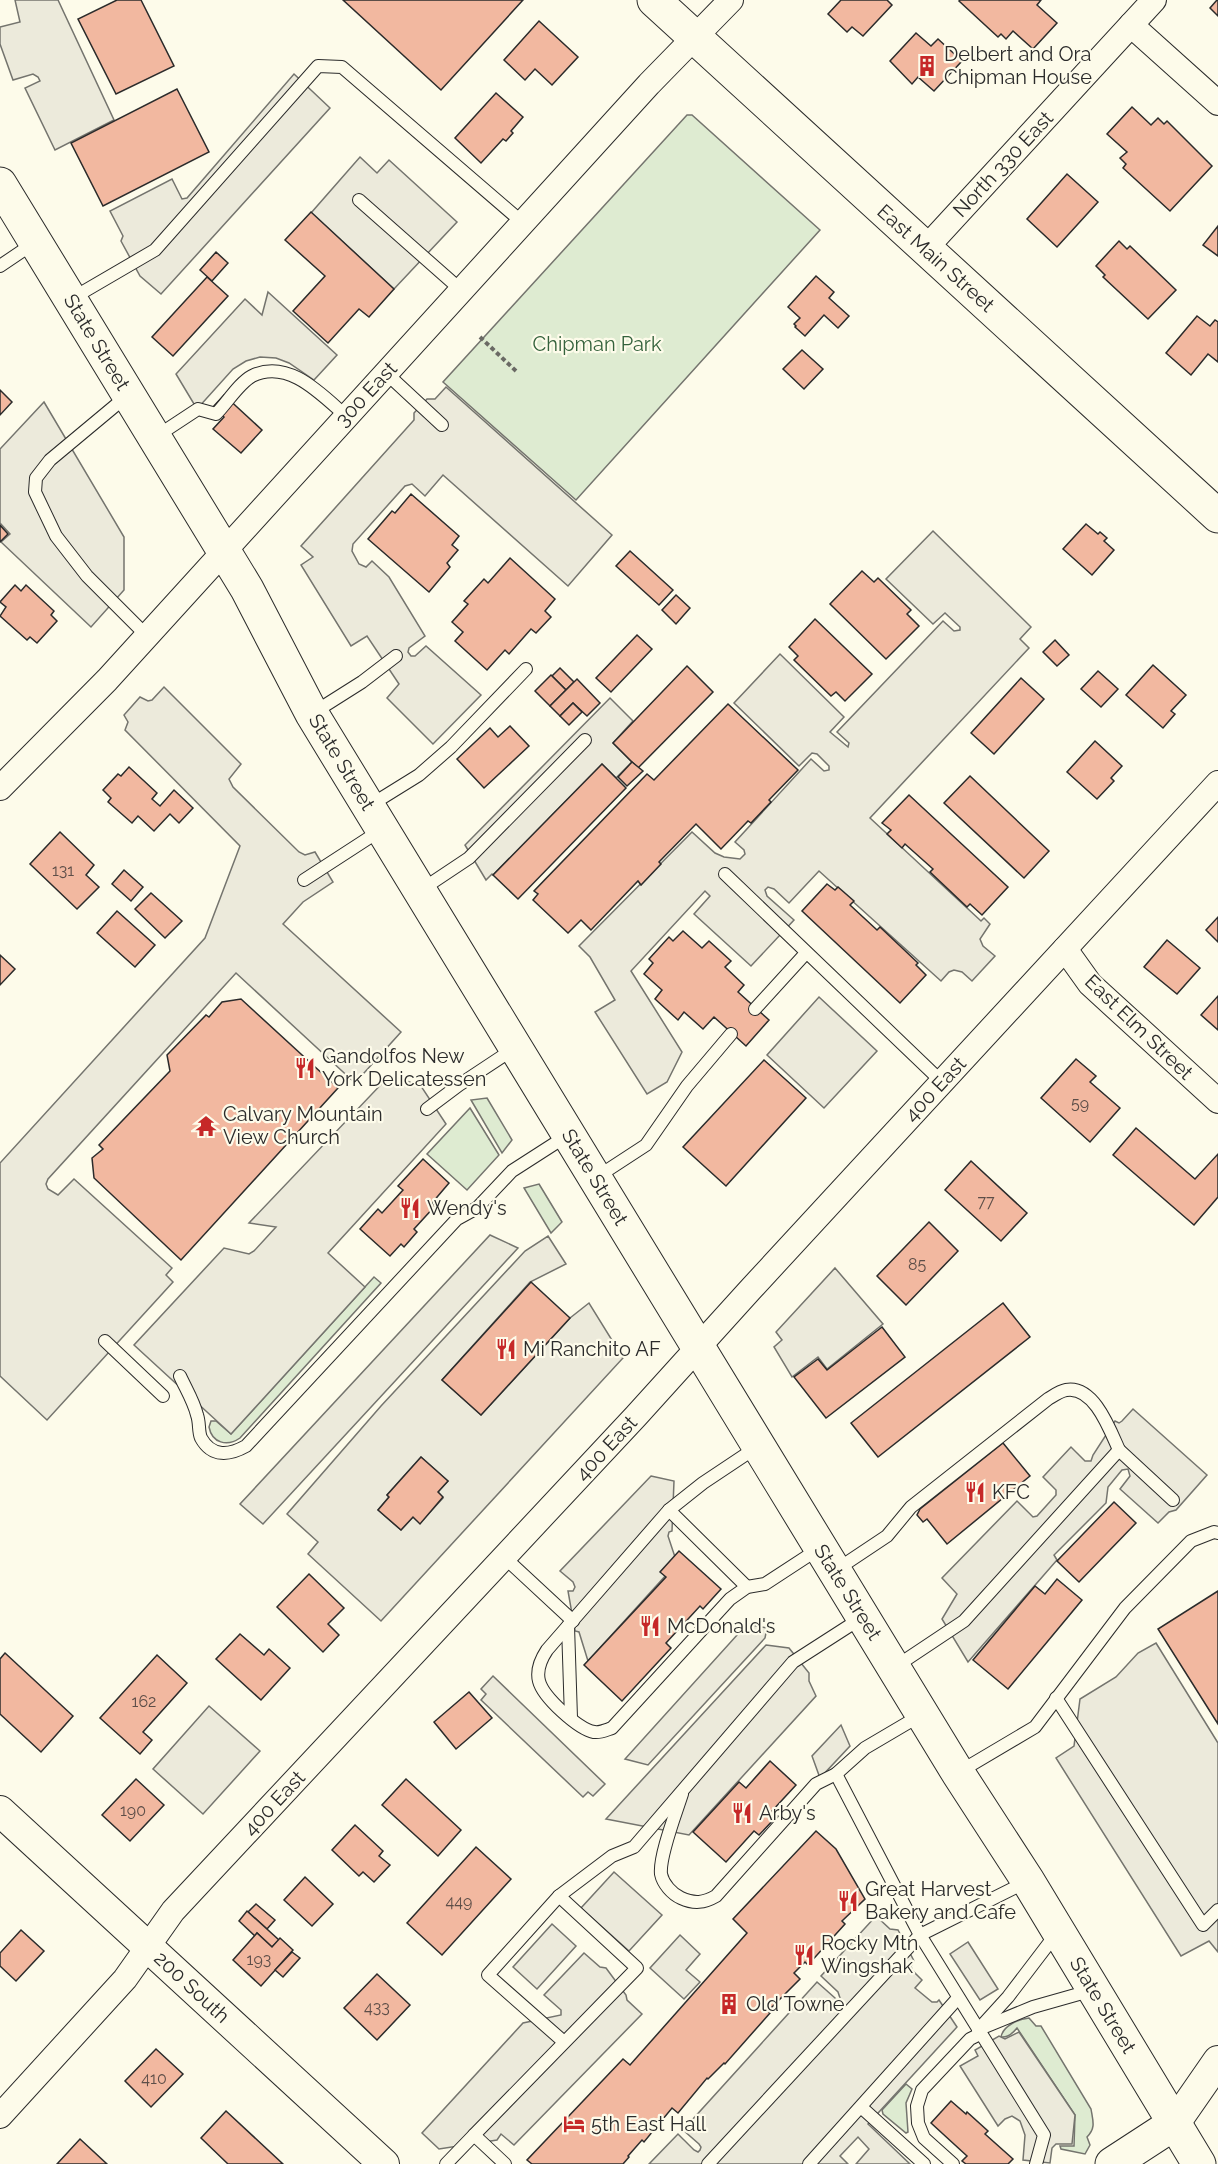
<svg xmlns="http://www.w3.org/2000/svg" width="1218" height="2164" viewBox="0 0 1218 2164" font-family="Raleway,sans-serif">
<rect width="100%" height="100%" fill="#fdfbea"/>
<g fill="#deebd1" stroke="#74746e" stroke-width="1.5">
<polygon points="687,115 692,115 820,230 576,500 443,382"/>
<polygon points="487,1098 512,1140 502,1153 471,1100"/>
<polygon points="470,1108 499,1155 467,1190 427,1154"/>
<polygon points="539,1184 562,1222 551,1233 524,1188"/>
<path d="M374,1277L381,1283L240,1438C227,1447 212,1443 209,1427L211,1421H216L231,1434Z"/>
<path d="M1029,2018L1036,2026H1041L1091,2109C1093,2121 1096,2128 1087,2137L1090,2145L1085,2154L1061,2149L1060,2146H1074L1075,2115L1017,2028C1013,2033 1008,2038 1001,2037C1003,2026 1018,2019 1029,2018Z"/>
<polygon points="906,2084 912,2089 906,2103 908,2132 906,2133 883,2114 882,2110"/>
</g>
<g fill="#eceadb" stroke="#74746e" stroke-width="1.5" fill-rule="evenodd">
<polygon points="15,0 58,0 114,120 55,150 25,88 40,81 38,77 33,74 13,80 0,44 0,27 20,22"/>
<polygon points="294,74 330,108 161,294 140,276 121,241 123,236 110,211 172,179 182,199 187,198"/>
<polygon points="360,157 377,173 389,160 457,222 394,289 311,213"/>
<polygon points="268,292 337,355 314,380 289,363 276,358 260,357 246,361 233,369 197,409 176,374 245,299 262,315"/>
<polygon points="446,387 612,535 568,586 443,475 425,496 412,484 405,486 353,544 352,551 359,564 366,567 372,561 389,577 425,636 409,648 408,652 411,656 415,656 426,646 481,695 433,744 387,698 399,684 367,636 351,646 301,565 313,557 301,546 414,420 414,413 427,399 435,399"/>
<polygon points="44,402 124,537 124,590 91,627 1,542 10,534 0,523 0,449"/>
<polygon points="933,531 1031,627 1020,639 1029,648 870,818 981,921 984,918 990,924 980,939 983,946 995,956 972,981 962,972 954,970 949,972 941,981 819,871 789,903 774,889 768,887 765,890 767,896 794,920 751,966 694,914 710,896 705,891 631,971 682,1052 667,1082 647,1094 595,1012 615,1000 590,957 579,946 692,832 715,853 724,857 740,859 745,854 744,850 735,842 811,759 824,771 829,770 829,766 817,754 812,753 799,766 734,703 780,654 844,717 830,732 848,747 849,743 837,732 943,621 954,631 960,630 960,627 945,613 933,624 886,579"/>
<polygon points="164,687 241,764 229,779 233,787 299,852 305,855 315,852 333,882 303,902 283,924 401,1032 355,1083 236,973 48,1179 46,1184 48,1189 58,1195 74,1179 172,1268 166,1275 173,1282 47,1420 0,1376 0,1163 205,938 240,846 125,730 128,722 124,715 140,697 148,701 152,700"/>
<polygon points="610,698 633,721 613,743 632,762 616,778 602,764 493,875 492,874 486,880 465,845"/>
<polygon points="819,997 877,1051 824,1108 767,1055"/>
<polygon points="390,1075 421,1086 446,1124 328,1253 365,1287 231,1434 134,1345 224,1248 249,1254 254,1251 276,1227 249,1223"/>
<polygon points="490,1235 518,1248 263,1524 240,1504"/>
<path d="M548,1236L566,1264L530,1282L442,1380L481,1415L570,1318L589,1303L623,1358L381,1621L308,1554L318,1542L287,1514L381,1406L525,1251ZM421,1457L448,1481L438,1492L443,1498L420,1523L413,1517L401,1530L378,1510L389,1497L387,1495Z"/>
<polygon points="835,1268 883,1324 827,1369 818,1357 792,1377 774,1347 782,1340 776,1332"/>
<polygon points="1133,1409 1207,1475 1176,1510 1169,1512 1158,1523 1120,1489 1130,1476 1128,1469 1122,1470 1108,1487 1106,1503 1054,1555 1057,1560 968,1662 942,1619 957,1594 942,1578 1017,1501 1033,1517 1037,1516 1056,1495 1056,1490 1043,1477 1071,1447 1085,1461 1091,1461 1093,1455 1115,1421 1119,1423 1122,1421"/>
<polygon points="651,1476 674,1481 672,1531 669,1532 668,1536 677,1563 588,1661 579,1632 575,1631 568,1591 573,1591 575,1587 573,1582 560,1571"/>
<polygon points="747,1624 767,1628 765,1638 648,1765 625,1759"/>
<polygon points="1156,1643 1218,1743 1218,1952 1209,1941 1181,1956 1056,1758 1074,1746 1080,1699 1116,1677 1138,1653"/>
<polygon points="766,1645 789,1648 809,1673 809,1681 816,1696 689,1835 606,1819"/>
<polygon points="493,1676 605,1784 593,1796 588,1792 583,1797 481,1700 486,1694 481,1689"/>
<polygon points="209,1706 260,1751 203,1814 153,1769"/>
<polygon points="841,1725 850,1746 820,1778 812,1756"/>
<polygon points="614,1872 662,1915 629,1951 581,1908"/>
<polygon points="876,1916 890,1929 898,1930 914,1961 911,1966 912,1970 922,1980 915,1988 932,2002 937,2002 939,2000 957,2027 868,2124 910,2164 856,2164 869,2149 858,2137 840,2156 848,2164 649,2164 678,2134 694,2150 698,2152 700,2150 701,2147 699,2144 683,2130 817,1982 835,1998 837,2000 840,1998 838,1992 821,1976"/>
<polygon points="552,1924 576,1946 537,1989 513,1967"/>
<polygon points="680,1935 700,1954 686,1970 700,1982 684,1999 650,1968"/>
<polygon points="968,1942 998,1989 980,2000 950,1954"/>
<polygon points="584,1953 600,1967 606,1968 626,1995 627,2000 642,2014 514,2145 501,2134 497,2140 439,2149 422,2133 523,2023 561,2015 561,2010 544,1995"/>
<polygon points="1019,2032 1075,2115 1072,2144 1056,2144 1052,2148 1050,2163 1023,2160 1025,2135 1020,2121 1012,2116 1005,2119 998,2126 960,2066 978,2056 975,2050 999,2036 1005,2039"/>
</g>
<g fill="#f2b8a0" stroke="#2b2b2b" stroke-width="1.5">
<polygon points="117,0 141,0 174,66 116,94 78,19"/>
<polygon points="343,0 523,0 441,90"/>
<polygon points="841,0 887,0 892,5 863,36 852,27 847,32 828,14"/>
<polygon points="960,0 1041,0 1037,5 1057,23 1033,49 1013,31 1006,39 1001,34 998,37 959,1"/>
<polygon points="1217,0 1218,0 1218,16 1210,8"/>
<polygon points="539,21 578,57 552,85 535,69 525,80 504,60"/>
<polygon points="916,33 931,46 938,39 962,61 934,91 918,77 912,84 890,61"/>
<polygon points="177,89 209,152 103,206 71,143"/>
<polygon points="496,93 523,117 511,131 513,133 506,141 503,139 481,163 455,138"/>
<polygon points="1132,107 1151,125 1158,118 1164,124 1167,121 1212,166 1170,211 1123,168 1126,164 1120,158 1127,152 1107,134"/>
<polygon points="1067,174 1098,202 1057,247 1027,219"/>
<polygon points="311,212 394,289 369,317 359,309 328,343 293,311 325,276 285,240"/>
<polygon points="1218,226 1218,256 1203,245"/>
<polygon points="1119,241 1127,249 1130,246 1176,290 1148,319 1103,277 1105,275 1096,266"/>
<polygon points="216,252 228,263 212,281 200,270"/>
<polygon points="816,276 834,292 829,298 849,316 838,328 824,315 805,336 795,327 796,326 794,324 800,318 788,307"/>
<polygon points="207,277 228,296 173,356 152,337"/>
<polygon points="1197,316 1210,326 1215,320 1218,322 1218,362 1208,354 1191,375 1166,353"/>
<polygon points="802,350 823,369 804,389 783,369"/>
<polygon points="0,390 12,402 0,415"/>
<polygon points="224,395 262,430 241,453 213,429 224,417 213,407"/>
<polygon points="411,494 459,536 452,545 458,550 447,563 450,567 429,592 368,539 392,511 395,513"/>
<polygon points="1086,524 1098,534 1100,532 1107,538 1104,541 1114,550 1092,575 1063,549"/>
<polygon points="0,525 8,534 0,542"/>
<polygon points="630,551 673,590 659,605 616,566"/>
<polygon points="510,558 555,599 545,611 551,617 536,633 531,629 509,654 505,650 487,670 455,641 463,632 452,622 468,604 464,601 484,579 488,583"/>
<polygon points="862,571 874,582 878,578 911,610 907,614 919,626 886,659 830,604"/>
<polygon points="15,585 21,591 26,585 54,611 51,615 57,621 37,643 30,637 27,640 0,616 6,607 0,602"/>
<polygon points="676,595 690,608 676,624 662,610"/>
<polygon points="815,619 872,674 845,701 836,692 831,696 794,660 798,656 789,647"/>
<polygon points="637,635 652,649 611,692 596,678"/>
<polygon points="1055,640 1069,655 1057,666 1043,652"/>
<polygon points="1153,665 1186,695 1171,711 1175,714 1163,728 1126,695"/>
<polygon points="687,666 713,692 638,768 613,743"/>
<polygon points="560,668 574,682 566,690 552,676"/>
<polygon points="1098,671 1118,689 1101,707 1081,689"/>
<polygon points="551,675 566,690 550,706 535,691"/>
<polygon points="1021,678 1044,699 994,754 971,733"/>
<polygon points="577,679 600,703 587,716 573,703 560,716 550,706"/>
<polygon points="573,703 582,712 569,725 560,716"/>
<polygon points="728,704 798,770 769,800 771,802 751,823 748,821 721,849 696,824 659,862 661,864 641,885 638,881 591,930 581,920 568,933 533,900 538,894 534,891 647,774 654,780"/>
<polygon points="510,726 529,746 484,788 457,759 490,728 498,737"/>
<polygon points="1095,741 1122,766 1111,778 1114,781 1097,799 1067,772"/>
<polygon points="632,762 643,771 627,786 618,777"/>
<polygon points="602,764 626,788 518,899 493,875"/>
<polygon points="129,767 157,793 152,799 160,806 174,790 193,808 179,823 170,814 154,831 138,816 132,823 108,802 111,798 103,790 118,774 121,776"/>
<polygon points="970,776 1049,851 1024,878 944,803"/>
<polygon points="909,795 1008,887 982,915 970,904 967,907 930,872 933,869 905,844 902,848 887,834 891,830 882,823"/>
<polygon points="60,832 94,865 86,875 99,887 77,909 30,864"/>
<polygon points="124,870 143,887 131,901 112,884"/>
<polygon points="827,884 835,890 838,887 854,901 850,905 877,930 880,927 918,963 916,965 926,975 900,1003 802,911"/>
<polygon points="151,893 182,921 165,938 135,909"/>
<polygon points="117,911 155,945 135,967 97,933"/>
<polygon points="1218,917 1218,942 1206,930"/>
<polygon points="683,931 702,948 709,941 731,961 725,967 744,985 738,992 769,1020 746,1046 714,1017 703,1029 684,1012 678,1020 655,999 662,990 644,974 653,963 649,959 669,937 673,941"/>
<polygon points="1167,940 1200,968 1177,994 1144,967"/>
<polygon points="0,955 15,969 0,985"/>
<polygon points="1218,996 1218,1030 1201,1015"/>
<polygon points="241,999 338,1088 181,1260 94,1178 92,1158 103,1149 99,1145 170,1071 167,1055 169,1053 206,1015 209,1017 222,1002"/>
<polygon points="1076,1059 1096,1076 1090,1082 1120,1108 1090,1142 1041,1098"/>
<polygon points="764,1060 806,1098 726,1186 683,1147"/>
<polygon points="1136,1128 1195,1179 1218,1154 1218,1197 1194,1225 1113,1155"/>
<polygon points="423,1159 449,1183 432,1203 435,1206 414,1229 417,1232 404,1247 401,1244 390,1256 360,1229 378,1209 382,1213 403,1190 398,1186"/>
<polygon points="971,1161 1027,1213 1001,1241 945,1190"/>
<polygon points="929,1222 958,1251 906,1305 877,1276"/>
<polygon points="531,1282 570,1318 481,1415 442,1380"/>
<polygon points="1003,1303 1030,1337 878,1457 851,1423"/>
<polygon points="882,1327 905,1357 826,1418 794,1377 818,1359 827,1370"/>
<polygon points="1003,1443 1030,1476 947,1544 927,1519 923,1522 917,1515 920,1509"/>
<polygon points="421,1457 448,1481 438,1492 443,1497 420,1524 413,1517 401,1530 378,1510 389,1497 387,1495"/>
<polygon points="1114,1502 1136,1523 1079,1582 1057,1561"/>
<polygon points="679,1551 721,1589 703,1609 700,1606 666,1643 671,1648 622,1701 584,1665 666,1577 660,1572"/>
<polygon points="309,1574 344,1608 328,1624 339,1635 323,1652 277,1607"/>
<polygon points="1057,1579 1082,1600 1008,1689 973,1660 1035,1586 1045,1594"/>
<polygon points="1218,1591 1218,1724 1158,1629"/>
<polygon points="240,1634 264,1655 269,1649 290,1668 261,1700 216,1659"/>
<polygon points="5,1653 73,1716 41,1752 0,1714 0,1659"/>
<polygon points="157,1655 187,1683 143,1732 152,1740 140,1754 100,1718"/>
<polygon points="469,1692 492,1718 456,1749 434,1722"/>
<polygon points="770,1761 796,1785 772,1811 777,1816 759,1835 754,1831 726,1862 693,1832 739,1782 746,1788"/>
<polygon points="136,1779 164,1805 130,1841 102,1815"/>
<polygon points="406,1779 461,1830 438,1856 382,1805"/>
<polygon points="355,1825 383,1851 379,1856 390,1865 374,1882 363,1872 359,1876 332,1850"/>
<polygon points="816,1831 836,1849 865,1899 842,1921 845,1924 808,1965 805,1962 794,1973 800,1979 768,2011 770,2013 725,2064 724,2063 708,2079 707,2078 678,2113 672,2108 644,2142 642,2140 628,2156 629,2157 623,2164 532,2164 527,2160 623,2059 630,2065 747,1933 733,1919"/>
<polygon points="476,1847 511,1879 442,1955 407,1923"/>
<polygon points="305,1877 333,1904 312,1926 284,1900"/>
<polygon points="256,1904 275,1920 267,1929 248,1912"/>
<polygon points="247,1911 279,1940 272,1947 257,1933 255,1936 239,1921"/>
<polygon points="21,1930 44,1951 16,1981 0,1966 0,1953"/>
<polygon points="257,1933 272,1947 280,1938 293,1950 261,1986 233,1960"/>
<polygon points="292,1952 300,1958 283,1977 275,1970"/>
<polygon points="377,1974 410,2005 377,2040 344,2008"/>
<polygon points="156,2049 183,2074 151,2107 125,2081"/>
<polygon points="951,2101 966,2114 967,2112 988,2131 985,2134 1013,2159 1008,2164 966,2164 962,2161 967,2156 931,2123"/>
<polygon points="226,2111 283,2164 228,2164 201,2138"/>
<polygon points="80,2139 107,2164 57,2164"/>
</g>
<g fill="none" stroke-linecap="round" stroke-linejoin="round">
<defs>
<g id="service">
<polyline points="359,200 461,290"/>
<polyline points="0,266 34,243"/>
<polyline points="71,299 155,250 318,66 342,67 522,222"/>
<polyline points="386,373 442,425"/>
<polyline points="128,395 50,460 36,478 35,492 56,536 87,576 147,636"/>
<path d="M157,436L198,409L216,414C227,403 239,383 252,376C288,358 321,394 346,416"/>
<polyline points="313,713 362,682 396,656"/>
<polyline points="369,806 419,775 451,747 526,669"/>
<polyline points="725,874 942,1082"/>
<polyline points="304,880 381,830"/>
<polyline points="421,890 469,858 585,740"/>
<polyline points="755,1009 806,953"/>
<polyline points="427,1109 459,1085 515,1048"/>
<polyline points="597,1177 646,1145 687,1086 731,1034"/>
<polyline points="105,1341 163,1396"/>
<path d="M180,1376C186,1389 194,1402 197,1415C200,1423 198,1431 201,1438C212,1458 230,1455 246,1446L457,1219L477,1208L512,1171L568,1135"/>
<path d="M757,1447L703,1483L669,1510L547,1650C541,1659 536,1669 539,1681C543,1697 578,1729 594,1732C600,1733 606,1730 612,1728L730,1599L747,1587L765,1584L820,1548"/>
<polyline points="669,1510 747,1587"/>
<polyline points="504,1557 573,1621"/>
<path d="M836,1570L887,1536L911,1507L1048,1399C1053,1396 1060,1391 1066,1390C1094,1385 1110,1430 1119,1450"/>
<polyline points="568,1626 571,1718"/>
<polyline points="895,1667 964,1621 1119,1450 1173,1500"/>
<polyline points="1056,1698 1203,1925 1218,1910"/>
<polyline points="959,1772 1035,1727 1125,1608 1191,1541 1214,1532 1218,1533"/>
<polyline points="836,1774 920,1935 1044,2135 1036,2164"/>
<path d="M682,1794C676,1813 659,1856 661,1874C663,1884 672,1894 681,1898C694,1904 704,1903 716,1896L816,1784L836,1774L865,1748L921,1715"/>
<polyline points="559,1896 488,1975 564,2042"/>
<polyline points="982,2028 1033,2007 1093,1990"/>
<polyline points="978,2030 1008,1997 1056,1934"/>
<polyline points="861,2107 924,2164"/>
<polyline points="474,2135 637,1968 559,1896 612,1856 634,1847 793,1662 863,1617"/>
<polyline points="446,2164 474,2135 505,2164"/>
<polyline points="708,2164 920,1935 1026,1882"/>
<polyline points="809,2164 958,1998"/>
<polyline points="953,2164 924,2138 918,2123 917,2106 922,2090 970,2039 980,2034"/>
</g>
<g id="minor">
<polyline points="1131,25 1218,103"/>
<polyline points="925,249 1154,0"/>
<polyline points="0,788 107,680 649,84 731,0"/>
<polyline points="1065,949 1090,984 1218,1101"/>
<polyline points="0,2116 125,1979 173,1911 636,1416 750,1290 1218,783"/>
</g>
<g id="tertiary">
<polyline points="0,1811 384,2164"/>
<polyline points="1175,2123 1218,2061"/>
</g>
<polyline id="secondary" points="654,0 1218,516"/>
<g id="primary">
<polyline points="0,184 247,589 312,714 958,1773 1028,1881 1199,2164"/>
<polyline points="1112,2164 1175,2123"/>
</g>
</defs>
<use href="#service" stroke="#2b2b2b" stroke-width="14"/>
<use href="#minor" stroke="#2b2b2b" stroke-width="26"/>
<use href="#tertiary" stroke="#2b2b2b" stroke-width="32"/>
<use href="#secondary" stroke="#2b2b2b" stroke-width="35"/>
<use href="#primary" stroke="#2b2b2b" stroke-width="35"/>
<polyline stroke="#6a6964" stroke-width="4" stroke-dasharray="4.5 3" stroke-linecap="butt" points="480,337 516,371"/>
<use href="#service" stroke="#fdfbea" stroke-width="12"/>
<use href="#minor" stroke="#fdfbea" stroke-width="24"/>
<use href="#tertiary" stroke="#fdfbea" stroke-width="30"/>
<use href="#secondary" stroke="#fdfbea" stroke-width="33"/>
<use href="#primary" stroke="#fdfbea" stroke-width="33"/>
</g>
<defs>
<symbol id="building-bare" viewBox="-9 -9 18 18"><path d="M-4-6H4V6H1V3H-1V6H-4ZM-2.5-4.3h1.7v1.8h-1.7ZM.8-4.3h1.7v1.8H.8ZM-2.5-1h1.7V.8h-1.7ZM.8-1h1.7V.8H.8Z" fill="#c62828" stroke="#fdfbea" stroke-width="2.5" paint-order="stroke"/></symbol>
<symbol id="restaurant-bare" viewBox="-9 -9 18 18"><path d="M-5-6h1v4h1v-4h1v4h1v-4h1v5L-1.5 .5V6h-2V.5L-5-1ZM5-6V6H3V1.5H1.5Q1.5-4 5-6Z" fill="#c62828" stroke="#fdfbea" stroke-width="2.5" paint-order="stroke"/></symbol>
<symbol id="temple-bare" viewBox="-9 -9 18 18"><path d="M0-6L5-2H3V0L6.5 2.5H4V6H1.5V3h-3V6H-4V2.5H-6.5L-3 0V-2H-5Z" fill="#c62828" stroke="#fdfbea" stroke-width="2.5" paint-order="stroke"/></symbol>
<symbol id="hotel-bare" viewBox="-9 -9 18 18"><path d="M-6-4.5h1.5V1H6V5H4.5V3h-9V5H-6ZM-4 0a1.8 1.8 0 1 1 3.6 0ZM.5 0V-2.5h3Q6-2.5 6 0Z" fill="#c62828" stroke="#fdfbea" stroke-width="2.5" paint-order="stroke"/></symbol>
</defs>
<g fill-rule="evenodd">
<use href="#building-bare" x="912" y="51" width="30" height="30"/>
<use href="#restaurant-bare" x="290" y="1053" width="30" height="30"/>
<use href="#temple-bare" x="191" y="1111" width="30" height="30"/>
<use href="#restaurant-bare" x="395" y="1193" width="30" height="30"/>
<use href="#restaurant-bare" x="491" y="1334" width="30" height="30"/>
<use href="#restaurant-bare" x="960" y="1477" width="30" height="30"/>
<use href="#restaurant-bare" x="635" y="1611" width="30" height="30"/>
<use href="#restaurant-bare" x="727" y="1798" width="30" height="30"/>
<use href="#restaurant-bare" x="833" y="1886" width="30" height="30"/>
<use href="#restaurant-bare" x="789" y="1940" width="30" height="30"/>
<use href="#building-bare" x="714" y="1989" width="30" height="30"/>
<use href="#hotel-bare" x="559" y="2109" width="30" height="30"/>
</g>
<g text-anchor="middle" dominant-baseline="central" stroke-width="4.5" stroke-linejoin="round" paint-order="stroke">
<g font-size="16" fill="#5d4e48">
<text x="63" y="870">131</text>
<text x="1080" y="1103">59</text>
<text x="986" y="1201">77</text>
<text x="917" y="1264">85</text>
<text x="144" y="1701">162</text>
<text x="133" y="1810">190</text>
<text x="459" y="1901">449</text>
<text x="259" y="1959">193</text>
<text x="377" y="2007">433</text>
<text x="154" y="2078">410</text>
</g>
<g font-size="20" fill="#2b2b2b" stroke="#fdfbea" text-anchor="start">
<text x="944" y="54">Delbert and Ora<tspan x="944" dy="23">Chipman House</tspan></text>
<text x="322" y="1056">Gandolfos New<tspan x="322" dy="23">York Delicatessen</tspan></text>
<text x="223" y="1114">Calvary Mountain<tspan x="223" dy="23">View Church</tspan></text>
<text x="427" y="1208">Wendy's</text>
<text x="523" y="1349">Mi Ranchito AF</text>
<text x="992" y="1492">KFC</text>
<text x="667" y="1626">McDonald's</text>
<text x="759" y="1813">Arby's</text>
<text x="865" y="1889">Great Harvest<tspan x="865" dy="23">Bakery and Cafe</tspan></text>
<text x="821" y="1943">Rocky Mtn<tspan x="821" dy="23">Wingshak</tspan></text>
<text x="746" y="2004">Old Towne</text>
<text x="591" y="2124">5th East Hall</text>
</g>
<g font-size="20" fill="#2b2b2b" stroke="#fdfbea">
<text transform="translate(1003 164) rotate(-47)">North 330 East</text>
<text transform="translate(936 258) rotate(42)">East Main Street</text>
<text transform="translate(97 342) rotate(59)">State Street</text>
<text transform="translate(366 394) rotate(-47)">300 East</text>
<text transform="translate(342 762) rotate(59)">State Street</text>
<text transform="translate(1139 1027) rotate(44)">East Elm Street</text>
<text transform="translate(935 1089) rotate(-47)">400 East</text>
<text transform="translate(595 1177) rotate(59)">State Street</text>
<text transform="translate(606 1448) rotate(-47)">400 East</text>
<text transform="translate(848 1592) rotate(58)">State Street</text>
<text transform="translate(274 1803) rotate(-47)">400 East</text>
<text transform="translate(192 1987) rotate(43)">200 South</text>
<text transform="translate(1103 2005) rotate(59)">State Street</text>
</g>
<g font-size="20" fill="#34623c" stroke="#fdfbea">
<text x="597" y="344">Chipman Park</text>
</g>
</g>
</svg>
